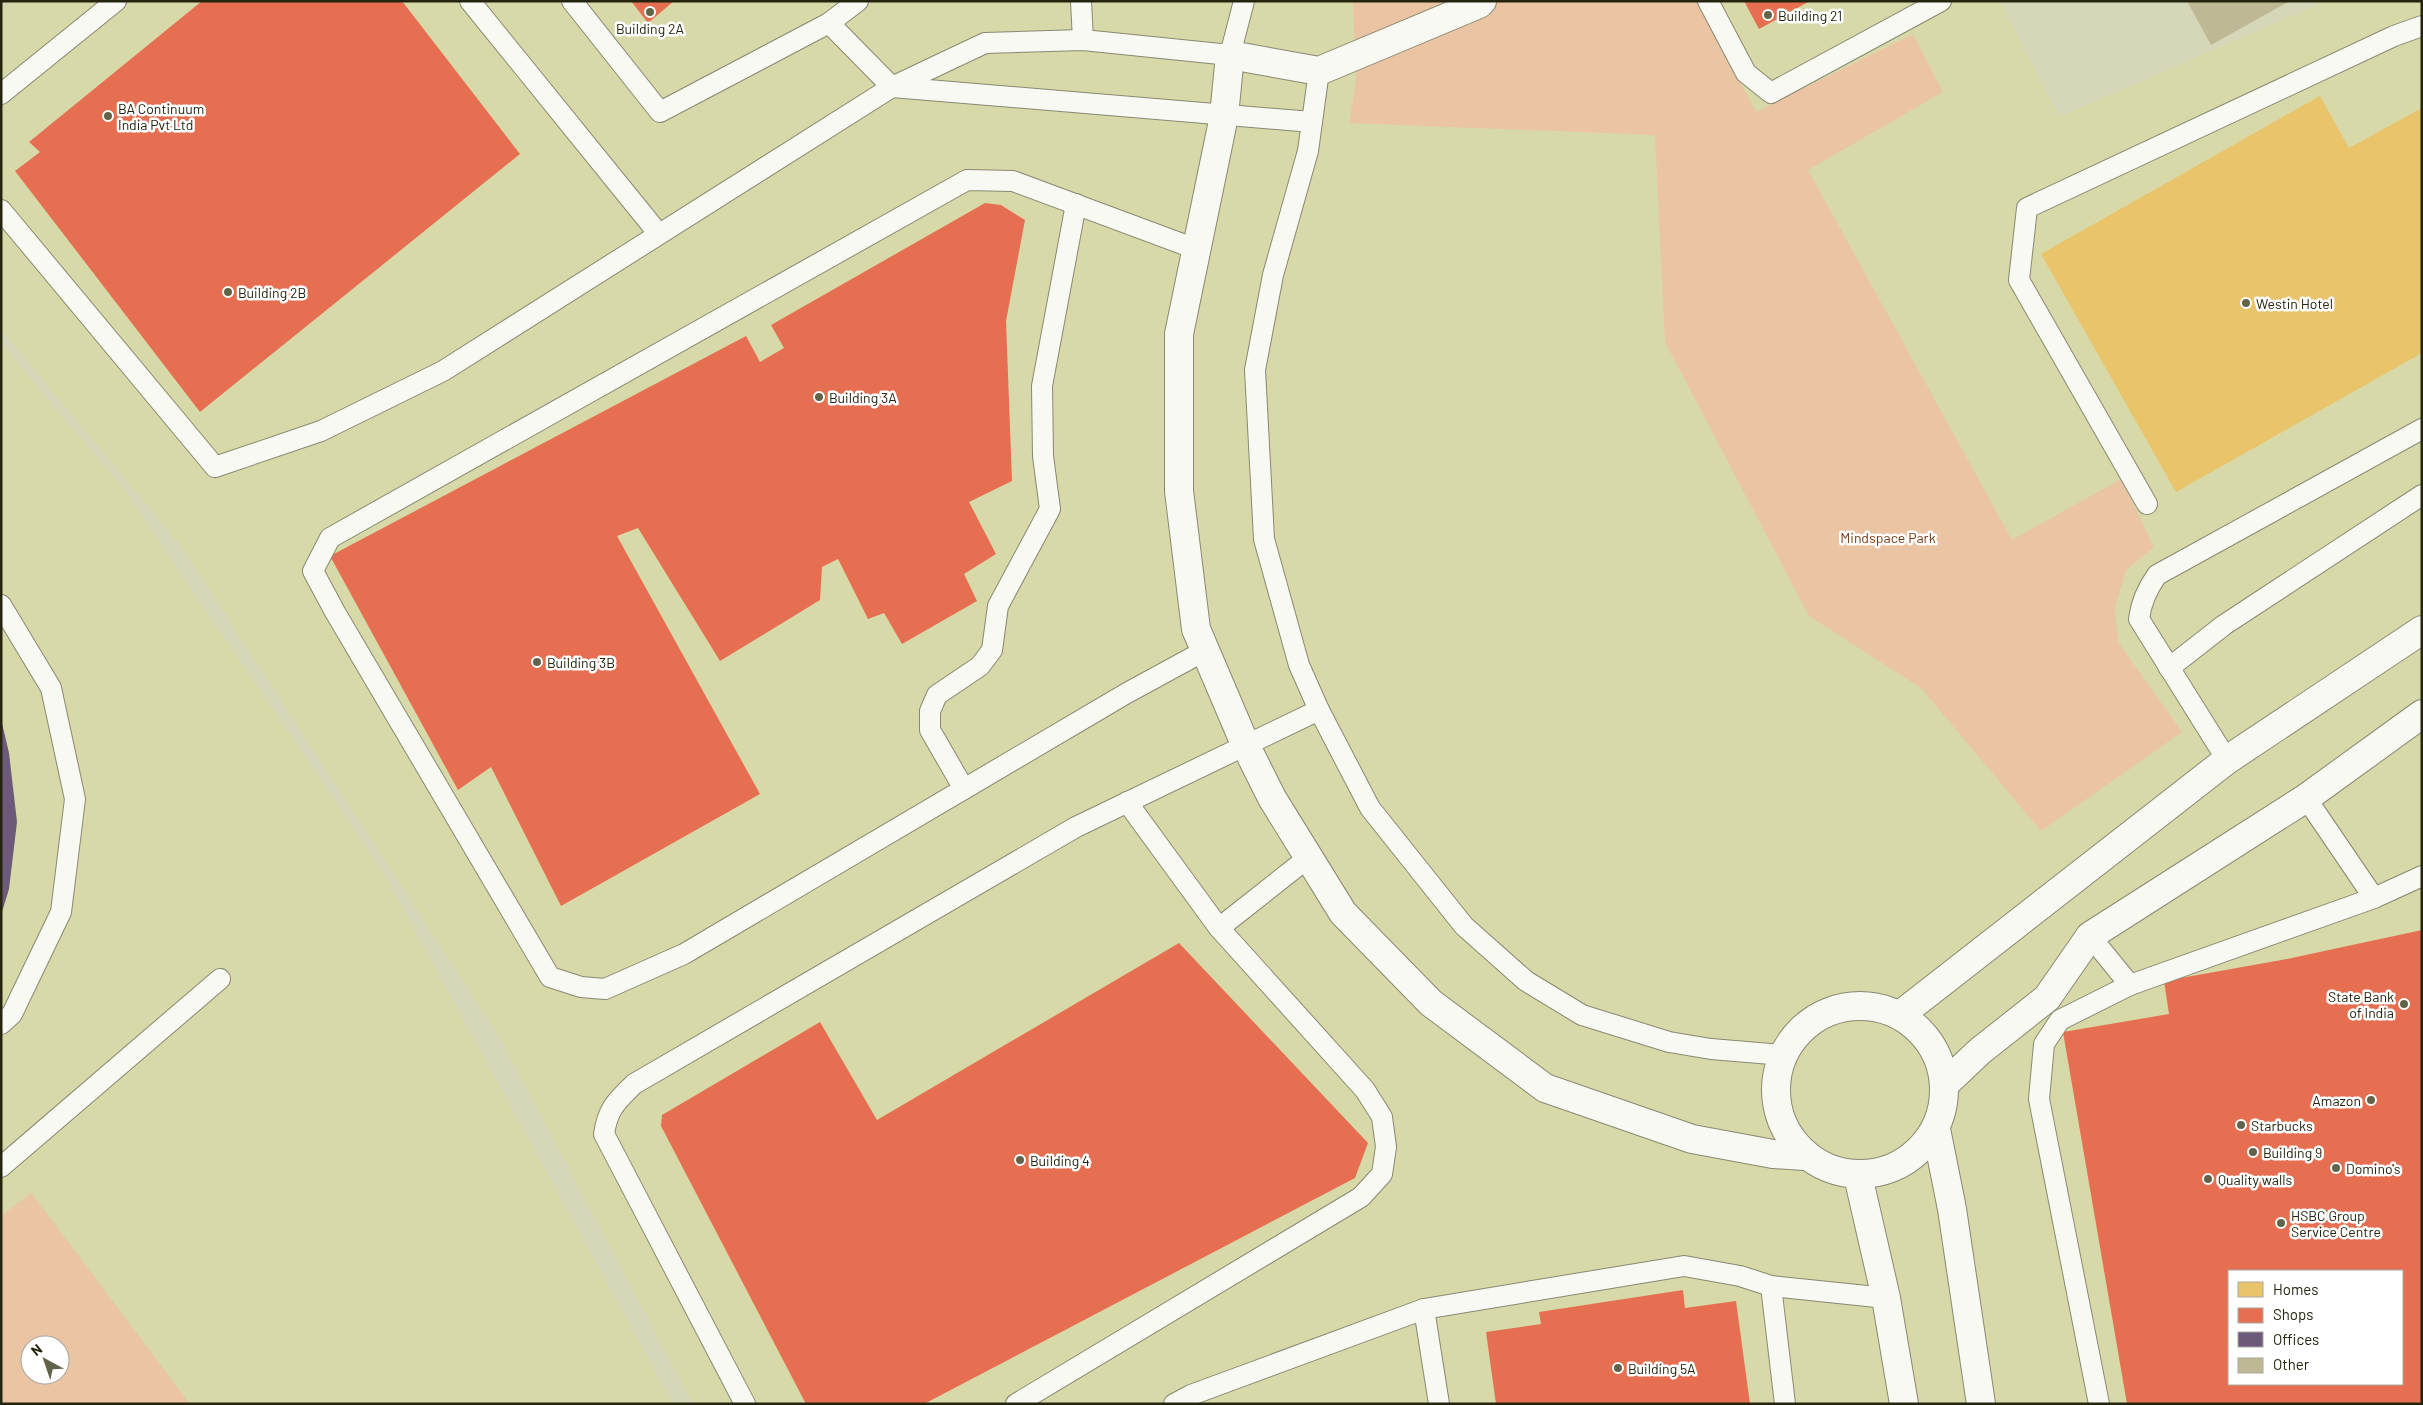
<svg xmlns="http://www.w3.org/2000/svg" width="2423" height="1405" viewBox="0 0 2423 1405" font-family="Barlow,sans-serif">
<rect width="100%" height="100%" fill="#d6d7b9"/>
<g fill="#d8d9a9" fill-rule="evenodd">
<path d="M11,1H2000L2059,117L2326,1H2422V1404H693L500,1038L183,549L1,329V9ZM2229,1271H2402V1384H2229Z"/>
<path d="M1,344L121,485L383,872L673,1404H1ZM30,1345H60V1375H30Z"/>
</g>
<g fill="#eac4a3" fill-rule="evenodd">
<polygon points="1353,1 1698,1 1756,112 1913,34 1943,92 1808,170 2012,540 2121,479 2154,547 2126,570 2115,608 2118,642 2182,732 2041,831 1921,688 1809,616 1665,342 1655,135 1349,123 1356,81"/>
<path d="M31,1193L190,1404H1V1216ZM30,1345H60V1375H30Z"/>
</g>
<polygon fill="#e9c46a" points="2320,96 2349,148 2422,108 2422,353 2176,492 2041,254"/>
<g fill="#e76f51" fill-rule="evenodd">
<polygon points="202,1 402,1 520,154 200,412 15,171 40,152 29,142"/>
<polygon points="631,1 674,1 648,23"/>
<polygon points="1744,1 1810,1 1759,29"/>
<polygon points="985,203 1001,205 1025,220 1006,321 1012,481 969,502 996,554 964,574 977,601 902,644 884,613 868,619 838,559 822,567 820,600 720,661 638,528 617,536 760,794 561,906 491,767 458,790 330,556 746,336 760,362 784,348 771,325"/>
<path d="M2422,930V1404H2127L2063,1032L2169,1014L2164,981L2287,959ZM2229,1271H2402V1384H2229Z"/>
<polygon points="1179,943 1368,1143 1355,1178 924,1404 806,1404 661,1126 662,1115 820,1022 877,1120"/>
<polygon points="1683,1290 1685,1308 1736,1301 1750,1404 1496,1404 1486,1332 1541,1324 1539,1312"/>
</g>
<polygon fill="#6d597a" points="2,723 9,753 17,822 9,889 2,912"/>
<polygon fill="#bfb895" points="2187,1 2290,1 2211,45"/>
<g fill="none" stroke-linecap="round" stroke-linejoin="round">
<defs>
<g id="lane">
<polyline points="470,1 658,233"/>
<polyline points="1081,1 1083,40"/>
<polyline points="1244,1 1230,55 1083,40 985,43 892,87 1312,122"/>
<polyline points="1708,1 1746,73 1771,93 1941,1"/>
<polyline points="829,23 858,1"/>
<polyline points="1319,71 1308,151 1273,275 1255,370 1264,539 1299,665 1319,710 1370,808 1464,926 1526,981 1582,1015 1669,1042 1711,1049 1782,1055"/>
<polyline points="1,94 116,1"/>
<polyline points="1,210 215,467 321,431 443,371 892,87 829,23 660,112 572,1"/>
<polyline points="1196,249 1013,181 967,180 330,538 313,571 335,612 550,977 581,987 605,989 684,954 1127,693 1206,650"/>
<polyline points="2147,504 2019,280 2027,208 2394,36 2422,26"/>
<polyline points="1,605 51,688 75,799 61,912 12,1014 1,1024"/>
<polyline points="2169,668 2224,625 2422,495"/>
<path d="M2227,760L2139,619C2141,602 2147,589 2157,575L2422,429"/>
<polyline points="964,789 930,730 930,711 937,695 980,666 992,650 998,606 1050,509 1043,456 1042,386 1076,204"/>
<polyline points="2306,798 2374,898"/>
<polyline points="1219,928 1309,857"/>
<polyline points="2090,936 2130,985"/>
<polyline points="1,1167 220,979"/>
<polyline points="1771,1286 1785,1404"/>
<polyline points="1424,1309 1439,1404"/>
<path d="M745,1404L604,1134C608,1108 616,1102 634,1084L1076,827L1319,710"/>
<polyline points="1016,1404 1361,1197 1382,1174 1386,1147 1382,1117 1365,1090 1219,928 1127,802"/>
<polyline points="1174,1404 1191,1395 1424,1309 1684,1266 1740,1276 1771,1286 1886,1298"/>
<polyline points="2099,1404 2039,1099 2044,1044 2060,1020 2130,985 2374,898 2422,876"/>
</g>
<polyline id="street" points="1482,1 1479,4 1319,71 1230,55 1224,116 1179,334 1179,491 1196,629 1245,744 1272,798 1343,913 1431,1003 1545,1088 1692,1139 1773,1154 1804,1156"/>
<g id="secondary">
<circle cx="1860" cy="1090" r="84"/>
<polyline points="1900,1015 2227,760 2422,630"/>
<polyline points="1945,1084 1980,1051 2047,998 2090,936 2306,798 2422,714"/>
<polyline points="1936,1129 1952,1209 1981,1404"/>
<polyline points="1858,1176 1886,1298 1904,1404"/>
</g>
</defs>
<use href="#lane" stroke="#888972" stroke-width="22"/>
<use href="#street" stroke="#888972" stroke-width="30"/>
<use href="#secondary" stroke="#888972" stroke-width="30"/>
<use href="#lane" stroke="#f9f9f4" stroke-width="20"/>
<use href="#street" stroke="#f9f9f4" stroke-width="28"/>
<use href="#secondary" stroke="#f9f9f4" stroke-width="28"/>
</g>
<g fill="#63634a" stroke="#fff" stroke-width="2">
<circle cx="650" cy="12" r="5"/>
<circle cx="1768" cy="15" r="5"/>
<circle cx="108" cy="116" r="5"/>
<circle cx="228" cy="292" r="5"/>
<circle cx="2246" cy="303" r="5"/>
<circle cx="819" cy="397" r="5"/>
<circle cx="537" cy="662" r="5"/>
<circle cx="2404" cy="1004" r="5"/>
<circle cx="2371" cy="1100" r="5"/>
<circle cx="2241" cy="1125" r="5"/>
<circle cx="2253" cy="1152" r="5"/>
<circle cx="1020" cy="1160" r="5"/>
<circle cx="2336" cy="1168" r="5"/>
<circle cx="2208" cy="1179" r="5"/>
<circle cx="2281" cy="1223" r="5"/>
<circle cx="1618" cy="1368" r="5"/>
</g>
<g text-anchor="middle" dominant-baseline="central" stroke-width="5" stroke-linejoin="round" paint-order="stroke">
<g font-size="14" fill="#25250f" stroke="#fff" text-anchor="start">
<text x="1778" y="15">Building 21</text>
<text x="650" y="28" text-anchor="middle">Building 2A</text>
<text x="118" y="108">BA Continuum<tspan x="118" dy="16">India Pvt Ltd</tspan></text>
<text x="238" y="292">Building 2B</text>
<text x="2256" y="303">Westin Hotel</text>
<text x="829" y="397">Building 3A</text>
<text x="547" y="662">Building 3B</text>
<text x="2394" y="996" text-anchor="end">State Bank<tspan x="2394" dy="16">of India</tspan></text>
<text x="2361" y="1100" text-anchor="end">Amazon</text>
<text x="2251" y="1125">Starbucks</text>
<text x="2263" y="1152">Building 9</text>
<text x="1030" y="1160">Building 4</text>
<text x="2346" y="1168">Domino's</text>
<text x="2218" y="1179">Quality walls</text>
<text x="2291" y="1215">HSBC Group<tspan x="2291" dy="16">Service Centre</tspan></text>
<text x="1628" y="1368">Building 5A</text>
</g>
<g font-size="14" fill="#773912" stroke="#fff">
<text x="1888" y="537">Mindspace Park</text>
</g>
</g>
<rect width="2423" height="1405" fill="none" stroke="#25250f" stroke-width="5"/>
<rect x="2228" y="1270" width="175" height="115" fill="#ffffff" stroke="#a8a89f"/>
<rect x="2238" y="1282" width="25" height="15" fill="#e9c46a" stroke="#a8a89f"/>
<text x="2273" y="1295" font-size="15" fill="#25250f">Homes</text>
<rect x="2238" y="1308" width="25" height="15" fill="#e76f51" stroke="#a8a89f"/>
<text x="2273" y="1320" font-size="15" fill="#25250f">Shops</text>
<rect x="2238" y="1332" width="25" height="15" fill="#6d597a" stroke="#a8a89f"/>
<text x="2273" y="1345" font-size="15" fill="#25250f">Offices</text>
<rect x="2238" y="1358" width="25" height="15" fill="#bfb895" stroke="#a8a89f"/>
<text x="2273" y="1370" font-size="15" fill="#25250f">Other</text>
<g transform="translate(45 1360) rotate(320)"><circle r="24" fill="#ffffff" stroke="#a8a89f"/>
<path d="M0-4L9 19L0 12L-9 19Z" fill="#63634a"/>
<text y="-8" font-size="14" font-weight="bold" text-anchor="middle" fill="#25250f">N</text>
</g>
</svg>
